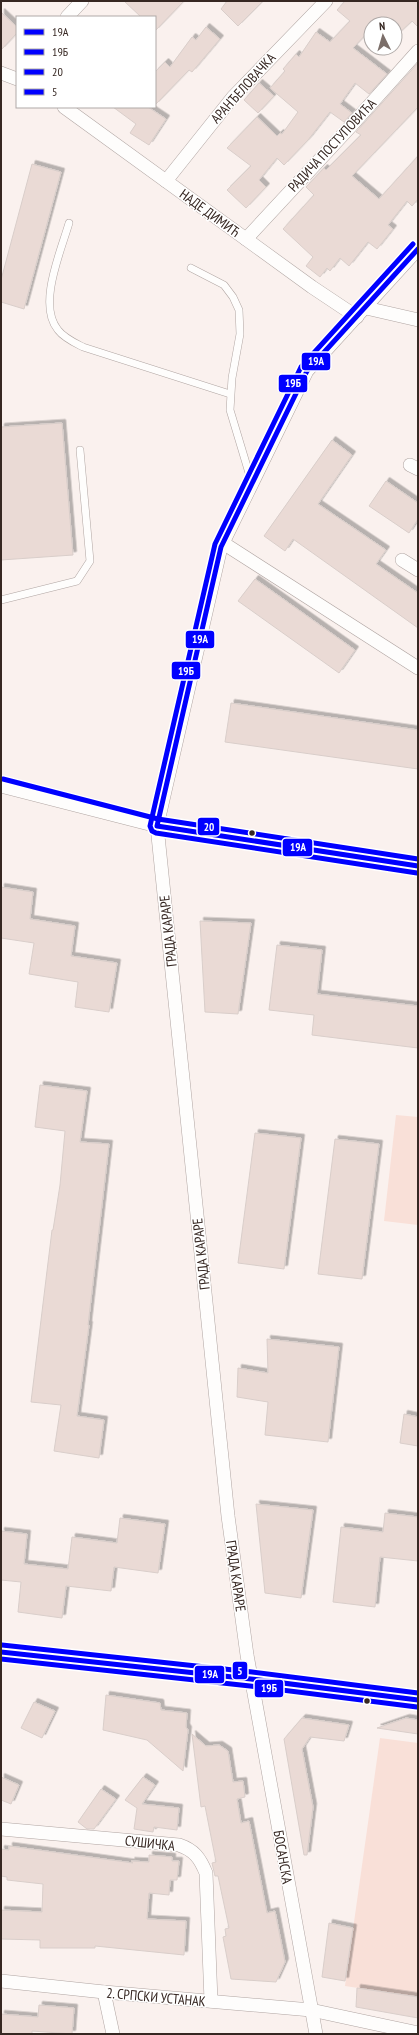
<svg xmlns="http://www.w3.org/2000/svg" width="419" height="2035" viewBox="0 0 419 2035" font-family="'PT Sans Narrow',sans-serif">
<defs>
<filter id="shadow"><feDropShadow dx="3.5" dy="-3.5" stdDeviation="0" flood-color="#0004"/></filter>
</defs>
<rect width="100%" height="100%" fill="#faf1ee"/>
<g fill="#f9e0d8">
<polygon points="396,1115 418,1117 418,1225 384,1221"/>
<polygon points="380,1738 418,1743 418,1997 345,1986"/>
</g>
<g fill="#eadad5" stroke="#d9ceca" filter="url(#shadow)">
<polygon points="124,1 184,1 155,31 155,17 141,17"/>
<polygon points="227,1 263,1 238,26 221,9"/>
<polygon points="345,1 418,1 418,27 412,21 395,37 395,24 385,24 380,19 376,24 371,24 371,29 353,48 387,74 369,94 355,83 340,104 352,113 344,122 330,112 308,140 284,165 277,158 259,180 266,187 246,208 227,190 251,166 227,148 257,117 277,136 280,133 282,134 298,112 270,88 285,71 283,69 296,54 299,57 316,32 330,42 350,21 337,10"/>
<polygon points="1,12 17,27 17,33 1,50"/>
<polygon points="206,27 220,39 192,72 189,70 155,105 155,72 165,62 170,67 192,37 196,40"/>
<polygon points="418,63 418,107 352,176 379,199 418,156 418,199 412,206 407,201 388,225 393,229 377,249 368,242 349,266 340,258 330,271 327,268 320,277 306,266 313,257 283,229 314,195 306,187 324,168 326,170 361,135 356,132"/>
<polygon points="259,83 274,96 258,113 244,100"/>
<polygon points="113,107 148,107 166,119 149,145 130,133 136,124"/>
<polygon points="32,164 61,172 24,309 1,302 1,280"/>
<polygon points="62,423 73,555 1,560 1,427"/>
<polygon points="332,440 352,455 318,504 386,550 376,564 418,593 418,628 293,539 285,551 264,536"/>
<polygon points="386,481 418,503 418,519 409,533 369,506"/>
<polygon points="255,579 355,650 339,673 238,601"/>
<polygon points="231,703 418,730 418,769 225,742"/>
<polygon points="1,887 33,892 30,919 75,926 71,956 117,963 109,1012 75,1007 78,982 29,974 34,943 1,938"/>
<polygon points="200,921 251,923 238,1014 205,1012"/>
<polygon points="277,945 322,950 317,994 418,1006 418,1048 312,1035 314,1015 269,1010"/>
<polygon points="40,1085 87,1091 80,1142 109,1144 88,1325 89,1325 77,1416 104,1420 99,1458 54,1451 61,1405 31,1402 52,1230 53,1230 60,1185 65,1131 35,1127"/>
<polygon points="255,1133 301,1138 284,1269 238,1263"/>
<polygon points="335,1139 379,1144 362,1279 318,1274"/>
<polygon points="267,1339 339,1347 328,1442 265,1435 268,1402 237,1397 238,1368 268,1373"/>
<polygon points="404,1414 418,1417 418,1446 400,1443"/>
<polygon points="256,1504 313,1510 301,1598 265,1593"/>
<polygon points="385,1513 418,1517 418,1561 380,1557 375,1607 333,1602 341,1527 383,1532"/>
<polygon points="120,1518 165,1524 158,1573 114,1567 111,1591 66,1586 62,1618 18,1612 21,1582 1,1580 1,1531 27,1534 24,1564 68,1569 72,1537 117,1543"/>
<polygon points="106,1695 160,1703 161,1710 187,1713 186,1727 188,1730 183,1771 147,1740 103,1730"/>
<polygon points="34,1702 55,1711 42,1738 21,1728"/>
<polygon points="302,1718 349,1725 344,1741 310,1737 302,1749 313,1807 307,1855 304,1855 284,1739"/>
<polygon points="406,1718 418,1720 418,1734 377,1728"/>
<polygon points="192,1734 206,1746 219,1745 228,1751 233,1782 243,1781 245,1797 237,1799 241,1823 249,1821 267,1913 275,1911 285,1962 276,1982 231,1979 223,1937 226,1936 225,1929 229,1928 218,1876 215,1876 212,1863 216,1862 205,1806 201,1807"/>
<polygon points="1,1777 19,1785 11,1804 1,1800"/>
<polygon points="143,1777 155,1785 142,1804 179,1808 177,1830 154,1827 153,1832 134,1829 137,1808 125,1800"/>
<polygon points="101,1789 116,1799 94,1829 87,1829 78,1822"/>
<polygon points="9,1846 133,1863 131,1861 149,1862 149,1855 172,1857 172,1861 179,1861 177,1880 170,1880 169,1895 149,1893 147,1919 186,1921 184,1955 95,1946 95,1948 40,1948 40,1940 1,1939 1,1910 42,1912 43,1884 7,1880 7,1877 1,1876 1,1849 9,1850"/>
<polygon points="329,1923 353,1928 345,1981 322,1977"/>
<polygon points="357,1988 418,1997 418,2018 356,2007"/>
<polygon points="39,2005 74,2008 72,2034 32,2031 32,2034 1,2034 1,2014 38,2017"/>
</g>
<g fill="none" stroke-linecap="round" stroke-linejoin="round">
<defs>
<g id="service">
<path d="M69,223C61,251 37,305 58,330C64,338 75,343 83,347L230,394"/>
<polyline points="191,268 224,285 233,297 239,310 240,334 232,378 230,410 252,483"/>
<polyline points="1,600 77,581 90,561 80,450"/>
</g>
<g id="minor">
<polyline points="67,17 82,1"/>
<polyline points="1,73 17,79"/>
<polyline points="64,107 312,287 357,317"/>
<polyline points="166,181 233,97 326,1"/>
<polyline points="246,239 350,127 418,51"/>
<polyline points="366,308 418,320"/>
<polyline points="410,465 418,469"/>
<polyline points="223,543 418,668"/>
<polyline points="402,560 418,570"/>
<polyline points="1,786 157,826 418,866"/>
<path d="M1,1829L179,1845C194,1850 200,1858 206,1873L211,2001"/>
<polyline points="1,1981 104,1992 311,2010 418,2033"/>
<polyline points="104,1992 113,2034"/>
<polyline points="316,2034 247,1655 228,1516 157,826 221,547 307,371 418,249"/>
</g>
<polyline id="tertiary" points="1,1652 251,1679 418,1700"/>
</defs>
<use href="#service" stroke="#b0a5a2" stroke-width="8"/>
<use href="#minor" stroke="#b0a5a2" stroke-width="14"/>
<use href="#tertiary" stroke="#b0a5a2" stroke-width="18"/>
<use href="#service" stroke="#fefdfc" stroke-width="7"/>
<use href="#minor" stroke="#fefdfc" stroke-width="13"/>
<use href="#tertiary" stroke="#fefdfc" stroke-width="16"/>
<defs>
<g id="bus-1">
<polyline points="418,249 307,371 221,547 157,826 418,866"/>
<polyline points="1,1652 251,1679 418,1700"/>
</g>
<g id="bus-2">
<polyline points="413,244 301,367 215,544 150,826 152,831 156,833 417,873"/>
<polyline points="1,1659 250,1686 417,1707"/>
</g>
<polyline id="bus-3" points="3,779 158,819 418,859"/>
<polyline id="bus-4" points="2,1645 252,1672 418,1693"/>
</defs>
<use href="#bus-1" stroke="#fff" stroke-width="8"/>
<use href="#bus-2" stroke="#fff" stroke-width="8"/>
<use href="#bus-3" stroke="#fff" stroke-width="8"/>
<use href="#bus-4" stroke="#fff" stroke-width="8"/>
<use href="#bus-1" stroke="#00f" stroke-width="5"/>
<use href="#bus-2" stroke="#00f" stroke-width="5"/>
<use href="#bus-3" stroke="#00f" stroke-width="5"/>
<use href="#bus-4" stroke="#00f" stroke-width="5"/>
</g>
<g fill="#362722" stroke="#fff" stroke-width="1.5">
<circle cx="252" cy="833" r="3.5"/>
<circle cx="367" cy="1701" r="3.5"/>
</g>
<g text-anchor="middle" dominant-baseline="central" stroke-width="3" stroke-linejoin="round" paint-order="stroke">
<g font-size="14" fill="#362722" stroke="#fff">
<text transform="translate(243 88) rotate(-48)">АРАНЂЕЛОВАЧКА</text>
<text transform="translate(332 145) rotate(-47)">РАДИЧА ПОСТУПОВИЋА</text>
<text transform="translate(210 213) rotate(36)">НАДЕ ДИМИЋ</text>
<text transform="translate(168 931) rotate(-96)">ГРАДА КАРАРЕ</text>
<text transform="translate(201 1254) rotate(-96)">ГРАДА КАРАРЕ</text>
<text transform="translate(236 1576) rotate(82)">ГРАДА КАРАРЕ</text>
<text transform="translate(150 1843) rotate(6)">СУШИЧКА</text>
<text transform="translate(283 1857) rotate(80)">БОСАНСКА</text>
<text transform="translate(156 1997) rotate(5)">2. СРПСКИ УСТАНАК</text>
</g>
</g>
<g stroke="#fff" stroke-width="1.5">
<rect x="301" y="352" width="30" height="19" rx="4" fill="#00f"/>
<rect x="278" y="374" width="30" height="19" rx="4" fill="#00f"/>
<rect x="185" y="630" width="30" height="19" rx="4" fill="#00f"/>
<rect x="171" y="661" width="30" height="19" rx="4" fill="#00f"/>
<rect x="197" y="817" width="23" height="19" rx="4" fill="#00f"/>
<rect x="282" y="838" width="31" height="19" rx="4" fill="#00f"/>
<rect x="232" y="1661" width="16" height="19" rx="4" fill="#00f"/>
<rect x="194" y="1665" width="31" height="19" rx="4" fill="#00f"/>
<rect x="254" y="1679" width="30" height="19" rx="4" fill="#00f"/>
</g>
<g font-size="11" text-anchor="middle" font-weight="bold" fill="#fff">
<text x="316" y="365">19А</text>
<text x="293" y="387">19Б</text>
<text x="200" y="643">19А</text>
<text x="186" y="675">19Б</text>
<text x="209" y="831">20</text>
<text x="298" y="851">19А</text>
<text x="240" y="1675">5</text>
<text x="210" y="1678">19А</text>
<text x="269" y="1692">19Б</text>
</g>
<rect width="419" height="2035" fill="none" stroke="#362722" stroke-width="4"/>
<rect x="16" y="16" width="140" height="92" fill="#ffffff" stroke="#afa9a7"/>
<rect x="24" y="29" width="20" height="6" fill="#0000ff" stroke="#afa9a7"/>
<text x="52" y="36" font-size="12" fill="#362722">19А</text>
<rect x="24" y="49" width="20" height="6" fill="#0000ff" stroke="#afa9a7"/>
<text x="52" y="56" font-size="12" fill="#362722">19Б</text>
<rect x="24" y="69" width="20" height="6" fill="#0000ff" stroke="#afa9a7"/>
<text x="52" y="76" font-size="12" fill="#362722">20</text>
<rect x="24" y="89" width="20" height="6" fill="#0000ff" stroke="#afa9a7"/>
<text x="52" y="96" font-size="12" fill="#362722">5</text>
<g transform="translate(383 36) rotate(355)"><circle r="19" fill="#ffffff" stroke="#afa9a7"/>
<path d="M0-3L7 15L0 10L-7 15Z" fill="#7b6e69"/>
<text y="-6" font-size="11" font-weight="bold" text-anchor="middle" fill="#362722">N</text>
</g>
</svg>
